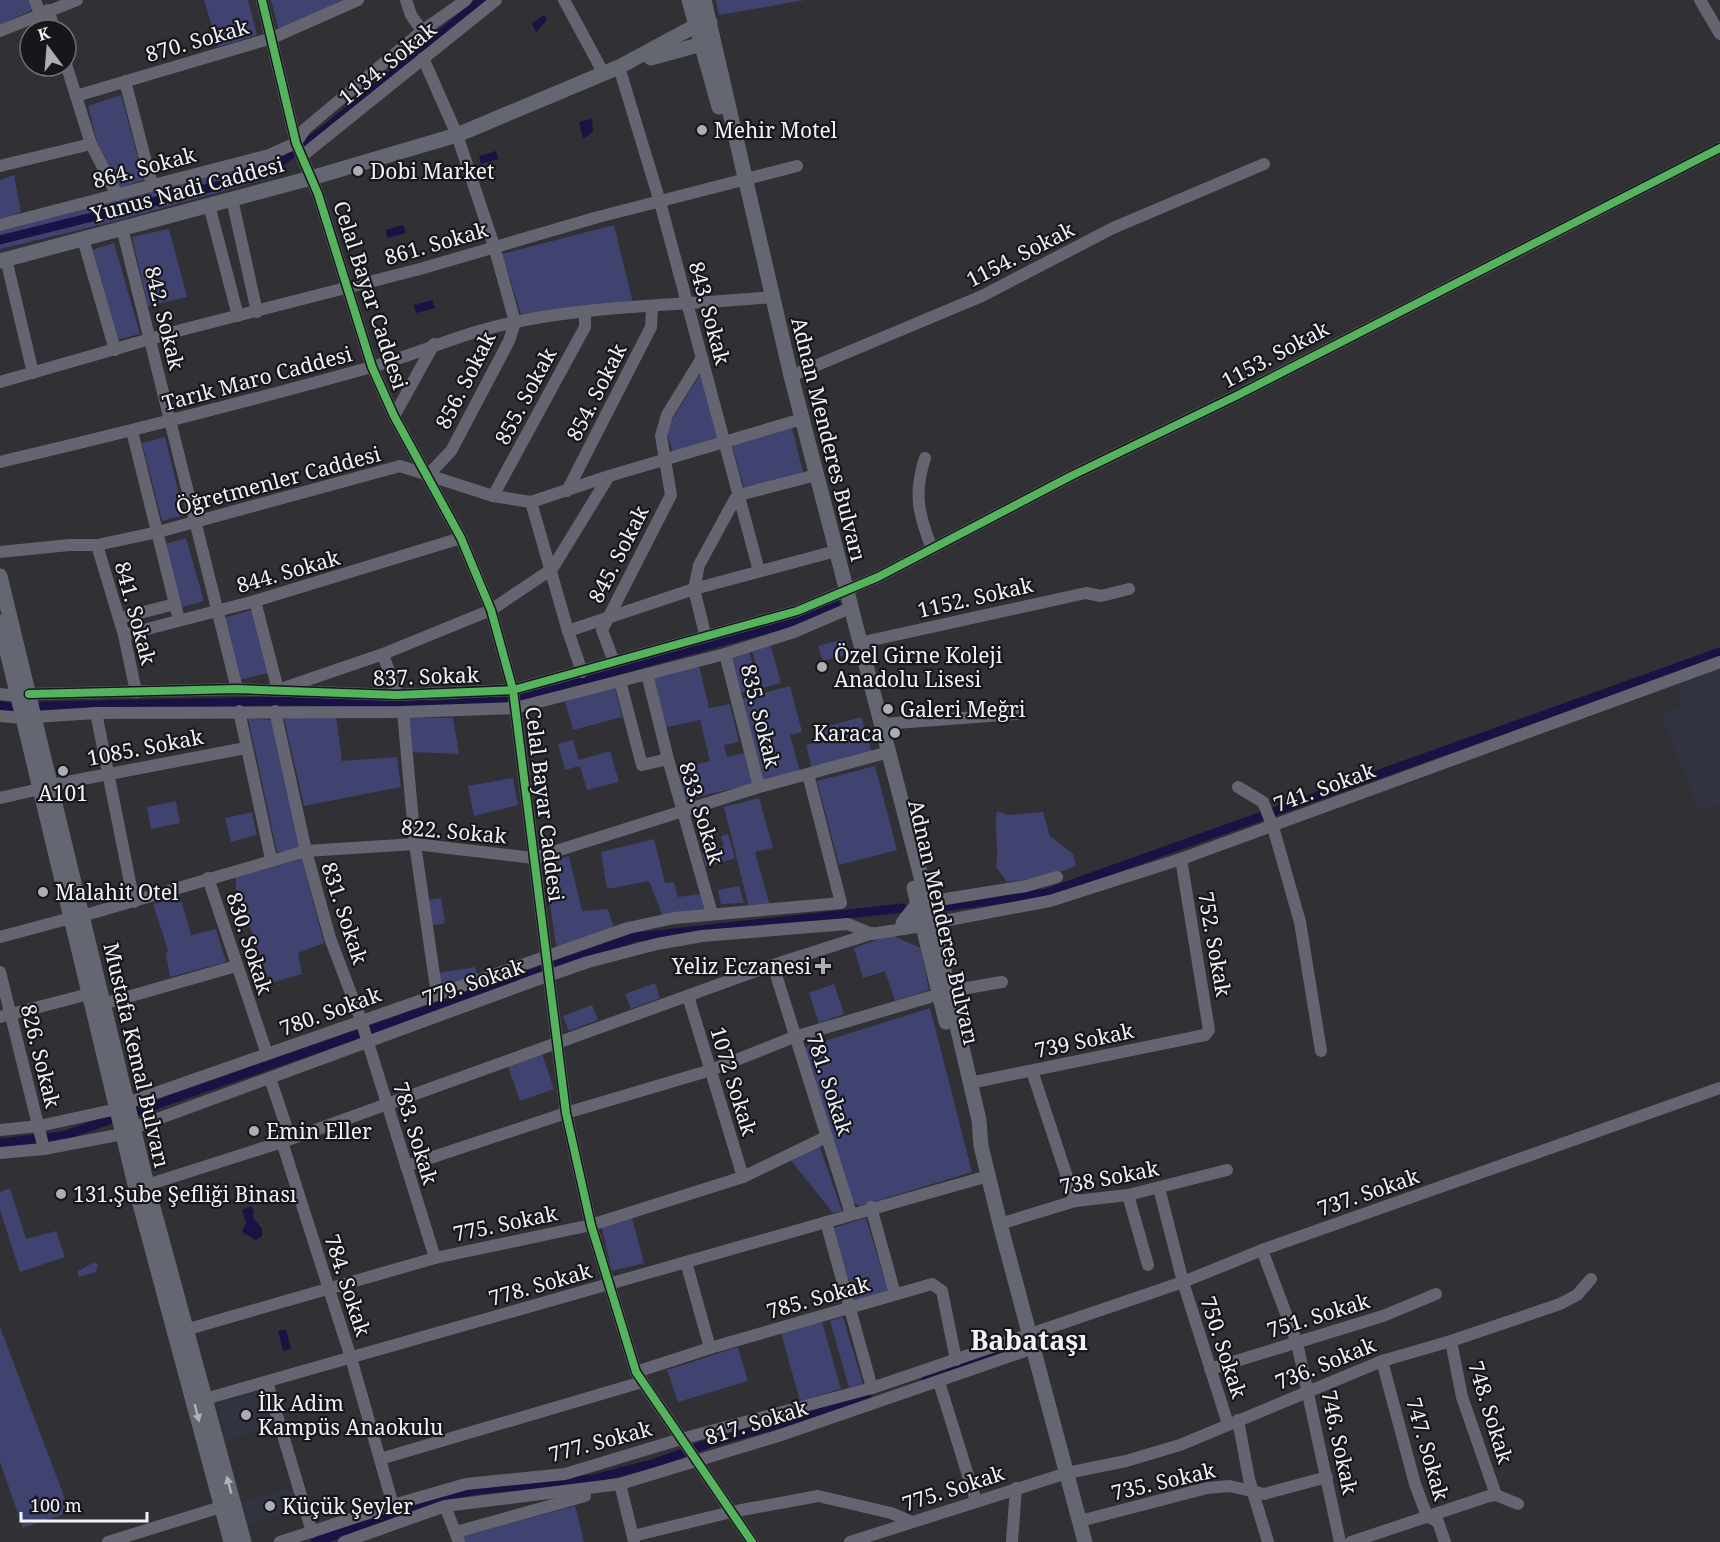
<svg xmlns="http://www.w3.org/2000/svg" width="1720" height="1542" viewBox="0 0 1720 1542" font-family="'Noto Serif',serif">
<rect width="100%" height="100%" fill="#303035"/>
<g fill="#313340">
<polygon points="1720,669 1720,805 1699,811 1661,713 1682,706 1677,685"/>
<polygon points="260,1391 266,1393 275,1426 226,1440 217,1406 222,1402"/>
<polygon points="293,1487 300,1510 246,1526 240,1502"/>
</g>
<g fill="#404270">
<polygon points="0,0 30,0 34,9 0,25"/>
<polygon points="204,0 248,0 257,35 218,47"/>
<polygon points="271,0 342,0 279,31"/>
<polygon points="716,0 805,0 719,15"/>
<polygon points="121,95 144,180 119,188 97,142 88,106"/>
<polygon points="270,159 281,166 280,175 116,221 0,249 0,231"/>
<polygon points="14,175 21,212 0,220 0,180"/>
<polygon points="614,225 633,303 521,314 502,254"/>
<polygon points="169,229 187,297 148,306 132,237"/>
<polygon points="114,243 140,334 117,340 91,250"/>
<polygon points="704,373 720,439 673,453 666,430 699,376"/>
<polygon points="792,428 803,472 744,488 732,445"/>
<polygon points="165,437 184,515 162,521 142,443"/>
<polygon points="186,538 204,601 182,607 165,544"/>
<polygon points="252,610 268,673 239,680 223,618"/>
<polygon points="843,639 848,654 823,661 818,646"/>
<polygon points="771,646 781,683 763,688 752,651"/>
<polygon points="749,651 759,688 741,693 730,656"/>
<polygon points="699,665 709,708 730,704 739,742 724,745 727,757 744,753 752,784 685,800 678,769 710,761 700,720 663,728 651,676"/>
<polygon points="790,686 802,732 790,735 800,771 761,781 740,699"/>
<polygon points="615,688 622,717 573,730 565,701"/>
<polygon points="283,714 336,716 342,761 397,757 401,787 304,806"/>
<polygon points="408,717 453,718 459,754 410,752"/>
<polygon points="861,717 872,753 812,770 806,745 825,740 821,728"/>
<polygon points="248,718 271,720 300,849 277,852"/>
<polygon points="573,740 579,760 610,751 619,782 587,790 580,766 565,770 558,744"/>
<polygon points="875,766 897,850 839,865 817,781"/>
<polygon points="513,778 518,805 474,816 468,786"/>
<polygon points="759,798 773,848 755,852 770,906 749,908 724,807"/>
<polygon points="176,801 180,823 151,829 147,807"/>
<path d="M997,811L1008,815L1043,812L1050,836L1073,854L1076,866L1049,876L1007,882L996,867C1000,847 993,831 997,811Z"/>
<polygon points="252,812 257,835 231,842 225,818"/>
<polygon points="728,834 735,858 706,867 702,853 724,846 721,836"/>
<polygon points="654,839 665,883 674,882 678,897 701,894 705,912 663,917 649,881 607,889 601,852"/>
<polygon points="569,856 582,911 608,909 614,928 561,948 556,945 544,863"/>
<polygon points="302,859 324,943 298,953 302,974 270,983 236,889 236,877"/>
<polygon points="739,886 744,903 721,904 718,890"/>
<polygon points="180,896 191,935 216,929 226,962 170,977 166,954 168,950 153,904"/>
<polygon points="441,898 445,923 431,926 427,900"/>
<polygon points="891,935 921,948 929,990 895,1001 885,971 863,978 854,948"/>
<polygon points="475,967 478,977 441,989 439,973"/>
<polygon points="655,983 660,998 631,1009 625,994"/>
<polygon points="834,984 844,1014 819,1023 809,993"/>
<polygon points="592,1005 598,1020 569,1031 563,1016"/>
<polygon points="930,1008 972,1172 860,1206 851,1202 803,1048"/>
<polygon points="542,1054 554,1089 520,1101 508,1066"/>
<polygon points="819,1145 842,1211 833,1213 789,1158"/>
<polygon points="10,1188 26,1239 56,1231 65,1257 20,1272 0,1210 0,1192"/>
<polygon points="632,1218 644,1263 612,1271 601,1225"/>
<polygon points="866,1218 888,1291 855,1301 833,1228"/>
<polygon points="94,1262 98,1265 96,1272 78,1277 78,1271"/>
<polygon points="843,1317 863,1384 849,1388 830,1321"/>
<polygon points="822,1322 841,1389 800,1401 781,1333"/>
<polygon points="0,1327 70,1512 23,1528 0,1462"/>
<polygon points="738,1347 748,1381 678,1402 667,1370"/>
<polygon points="575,1506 584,1542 465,1542 462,1536"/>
</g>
<g fill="#181344">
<polygon points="544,15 547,20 536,32 532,23"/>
<polygon points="592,119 593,132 583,139 579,122"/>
<polygon points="496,151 498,159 481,164 479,156"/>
<polygon points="403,225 406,233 387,238 386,230"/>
<polygon points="432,300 435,308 416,313 414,305"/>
<polygon points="251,1206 254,1211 253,1217 262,1229 262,1236 256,1240 242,1232 246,1223 242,1210"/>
<polygon points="286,1329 291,1349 283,1351 278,1331"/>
</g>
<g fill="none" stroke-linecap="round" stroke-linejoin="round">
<g stroke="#181344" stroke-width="9">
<polyline points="0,240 265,174 333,123 482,0"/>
<polyline points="0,706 13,707"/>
<polyline points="42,706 279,701 441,705 522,697 789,623 836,604"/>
<polyline points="942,907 1047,893 1720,652"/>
<polyline points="138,1111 636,937 903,908"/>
<polyline points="0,1143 63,1136 112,1119"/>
<polyline points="926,1379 1015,1347"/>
<polyline points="315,1542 446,1496 476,1490 593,1479 655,1463 710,1443 868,1399"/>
</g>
<g stroke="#646571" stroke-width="12">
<polyline points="35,0 40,14"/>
<polyline points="262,0 296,143 318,194 372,367 394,416 461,538 491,610 513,690 566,1113 591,1225 636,1372 752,1542"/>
<polyline points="406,0 411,15 422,31"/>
<polyline points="564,0 604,74"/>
<polyline points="1700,0 1720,34"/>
<polyline points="48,10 55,30"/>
<polyline points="0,31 77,0"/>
<polyline points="423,58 457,135 494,246 515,322 509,341 451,451 428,475"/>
<polyline points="66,64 91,144 117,195"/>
<polyline points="619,67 660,202 759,571"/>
<polyline points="125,81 152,185"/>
<polyline points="76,96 272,38 358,0"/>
<polyline points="302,156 496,0"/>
<polyline points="0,166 91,144"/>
<polyline points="232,199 257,312"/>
<polyline points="209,205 238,316"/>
<polyline points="0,225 269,155 296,143 305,129 422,31 466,0"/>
<polyline points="122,228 237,689"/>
<polyline points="83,239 115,350"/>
<polyline points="6,259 33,373"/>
<polyline points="791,376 982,296 1113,228 1264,164"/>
<polyline points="0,382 185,329 420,269 598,217 797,166"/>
<polyline points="394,416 434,344"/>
<polyline points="132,431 179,620"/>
<path d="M925,458C913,495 919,515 932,549"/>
<path d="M0,462C123,433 246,402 368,368C418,354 464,332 515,322C599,305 687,305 772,297"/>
<polyline points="567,491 651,327 652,307"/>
<polyline points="493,496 585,327 585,312"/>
<polyline points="531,502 568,631 582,672"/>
<polyline points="97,545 124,635 136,692"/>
<polyline points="0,552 69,545 97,545 158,532 400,466 493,496 531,502 609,476 802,419"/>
<polyline points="255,601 278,690 383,654"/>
<polyline points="120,618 175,604"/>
<polyline points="568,631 694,589 836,551"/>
<polyline points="705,634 694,589 699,565 735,499 739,495 816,475"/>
<polyline points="124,635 255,601 461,538"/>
<polyline points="859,643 1086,593 1101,596 1129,589"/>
<polyline points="725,654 759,787"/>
<polyline points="614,662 602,630 671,495 661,436 667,415 702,358"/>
<polyline points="647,674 668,759"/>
<polyline points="620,681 642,765 668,759 712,914"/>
<polyline points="0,694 17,696"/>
<polyline points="29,694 237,689 397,695 513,690 797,611 878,577 1071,476 1236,396 1720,148"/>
<polyline points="397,695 383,654 491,610 552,569 609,476"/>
<polyline points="239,711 271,859"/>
<polyline points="275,711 306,851 330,938 361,1020 435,1258"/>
<polyline points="403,712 415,844 437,995"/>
<polyline points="96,713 134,902"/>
<polyline points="0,716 23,718"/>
<polyline points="35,717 96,713 403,712 515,708 725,654 794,632 850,608"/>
<polyline points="882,724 1016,714"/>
<polyline points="51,785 246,748"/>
<polyline points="1238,787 1263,802 1273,827 1300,922 1321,1051"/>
<polyline points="0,798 40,789"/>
<polyline points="208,878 267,1054"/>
<polyline points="927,902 1026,886 1057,877"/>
<polyline points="82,916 306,851 415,844 534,858 759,787 889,752"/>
<polyline points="933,923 1050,901 1181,859 1720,662"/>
<polyline points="0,937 71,918"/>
<polyline points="773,965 851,1214"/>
<polyline points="0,972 44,1149"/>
<polyline points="949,991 1002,982"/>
<polyline points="688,996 743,1177"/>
<polyline points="103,1004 236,966"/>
<polyline points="0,1017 89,994"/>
<polyline points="1032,1071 1075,1201"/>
<polyline points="270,1078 286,1126 282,1142 351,1358 393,1505"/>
<polyline points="970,1083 1205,1035 1209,1030 1181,859"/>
<polyline points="127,1103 628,928 674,918 841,903 808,774"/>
<polyline points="133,1128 536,980 588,962 657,944 702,936 848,924 872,934 922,926"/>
<polyline points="0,1130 39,1126 117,1109"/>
<polyline points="0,1153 44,1149 123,1134"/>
<polyline points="406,1166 566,1113 711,1070 794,1037 930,997"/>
<polyline points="147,1185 282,1142 773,965 873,933"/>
<polyline points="1159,1188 1183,1282 1228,1424"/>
<polyline points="1128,1195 1148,1265"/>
<polyline points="871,1207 895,1294"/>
<polyline points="826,1222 872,1388"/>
<polyline points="1000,1224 1075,1201 1128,1195 1227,1170"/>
<polyline points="1262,1250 1297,1343 1340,1542"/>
<polyline points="686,1262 710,1348"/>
<polyline points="185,1330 435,1258 591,1225 743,1177 826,1137"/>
<polyline points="1451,1341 1462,1397 1496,1495"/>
<polyline points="1382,1361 1415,1484 1427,1516 1438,1522 1445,1542"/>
<polyline points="1210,1369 1383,1316 1436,1294"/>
<polyline points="636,1372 710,1348 932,1284 942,1291 956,1360"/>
<polyline points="267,1382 312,1532"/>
<polyline points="939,1382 976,1501"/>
<polyline points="205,1399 988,1176"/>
<polyline points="1238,1420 1249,1479 1268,1542"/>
<polyline points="380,1459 642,1382"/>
<polyline points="620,1484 634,1541"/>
<polyline points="445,1506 459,1542"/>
<polyline points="1080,1521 1207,1488 1230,1486 1264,1494 1327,1477"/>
<polyline points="456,1532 585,1496"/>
<polyline points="633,1536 731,1512 818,1496 891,1513 912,1522"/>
<polyline points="108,1542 221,1507"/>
<polyline points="280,1542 393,1505 466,1484 565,1474 681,1439 872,1388 1183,1282 1262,1250 1720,1088"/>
<polyline points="344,1542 445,1506 620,1484 778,1436 1034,1348"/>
<polyline points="850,1542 1067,1473 1126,1461 1180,1445 1382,1361 1451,1341 1560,1304 1577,1295 1591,1279"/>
<polyline points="1012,1542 1016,1488"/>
<polyline points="1351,1542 1489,1496 1496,1495 1518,1504"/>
</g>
<g stroke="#646671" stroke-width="15">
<polyline points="689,0 719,107"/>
<polyline points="704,0 791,376 933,923 979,1120 981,1146 1000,1224 1085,1542"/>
<polyline points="651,58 709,42"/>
<polyline points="0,261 311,178 457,135 619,67 695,26 710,22"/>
<polyline points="0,576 147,1185 244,1542"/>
<polyline points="0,622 137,1193 231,1542"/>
<polyline points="914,888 946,1022"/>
<polyline points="903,923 917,905"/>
</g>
<defs>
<g id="cycleway">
<polyline points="262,0 296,143 318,194 372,367 394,416 461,538 491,610 513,690 566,1113 591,1225 636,1372 752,1542"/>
<polyline points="29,694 237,689 397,695 513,690 797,611 878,577 1071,476 1236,396 1720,148"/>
</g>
</defs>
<use href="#cycleway" stroke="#16161b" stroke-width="11"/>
<use href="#cycleway" stroke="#56b35d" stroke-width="8"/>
</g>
<defs><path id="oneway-solid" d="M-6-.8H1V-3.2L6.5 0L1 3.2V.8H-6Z" transform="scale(1.5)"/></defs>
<g fill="#b2b3bb">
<use href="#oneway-solid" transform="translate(197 1413) rotate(75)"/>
<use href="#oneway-solid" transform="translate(229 1485) rotate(-105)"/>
</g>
<g fill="#adaeb4" stroke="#16161b" stroke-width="2">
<circle cx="702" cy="130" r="6"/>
<circle cx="358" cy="171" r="6"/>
<circle cx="822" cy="667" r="6"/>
<circle cx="888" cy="709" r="6"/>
<circle cx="895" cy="733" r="6"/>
<circle cx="63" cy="771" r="6"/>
<circle cx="43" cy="892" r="6"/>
<path d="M820 957h6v6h6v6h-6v6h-6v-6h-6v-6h6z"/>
<circle cx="254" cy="1131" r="6"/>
<circle cx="61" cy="1194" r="6"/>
<circle cx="246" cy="1415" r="6"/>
<circle cx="270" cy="1506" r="6"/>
</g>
<g text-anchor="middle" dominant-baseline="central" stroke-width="4.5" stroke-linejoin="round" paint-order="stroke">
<g font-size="21" fill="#f1f2f8" stroke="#16161b">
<text transform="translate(197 40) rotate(-16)">870. Sokak</text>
<text transform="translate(387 63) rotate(-39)">1134. Sokak</text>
<text transform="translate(144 167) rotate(-15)">864. Sokak</text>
<text transform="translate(187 189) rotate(-15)">Yunus Nadi Caddesi</text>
<text transform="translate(436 243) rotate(-16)">861. Sokak</text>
<text transform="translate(1020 254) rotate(-27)">1154. Sokak</text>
<text transform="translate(371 295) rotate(72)">Celal Bayar Caddesi</text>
<text transform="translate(710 313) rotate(75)">843. Sokak</text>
<text transform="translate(165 318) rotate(76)">842. Sokak</text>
<text transform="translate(1275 354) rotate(-28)">1153. Sokak</text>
<text transform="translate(257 378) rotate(-15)">Tarık Maro Caddesi</text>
<text transform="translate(465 380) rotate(-63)">856. Sokak</text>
<text transform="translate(596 392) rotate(-63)">854. Sokak</text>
<text transform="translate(525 396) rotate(-62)">855. Sokak</text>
<text transform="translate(829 439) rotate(76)">Adnan Menderes Bulvarı</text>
<text transform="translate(278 480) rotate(-15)">Öğretmenler Caddesi</text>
<text transform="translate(618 554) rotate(-63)">845. Sokak</text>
<text transform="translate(288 571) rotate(-16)">844. Sokak</text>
<text transform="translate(975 597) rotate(-13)">1152. Sokak</text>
<text transform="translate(136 613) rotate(75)">841. Sokak</text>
<text transform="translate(426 676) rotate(-2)">837. Sokak</text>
<text transform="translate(761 716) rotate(76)">835. Sokak</text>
<text transform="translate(145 747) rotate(-11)">1085. Sokak</text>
<text transform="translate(1324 787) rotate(-20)">741. Sokak</text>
<text transform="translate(545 804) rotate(83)">Celal Bayar Caddesi</text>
<text transform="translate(702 813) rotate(73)">833. Sokak</text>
<text transform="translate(454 831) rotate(5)">822. Sokak</text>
<text transform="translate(345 913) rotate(72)">831. Sokak</text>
<text transform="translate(944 922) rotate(77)">Adnan Menderes Bulvarı</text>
<text transform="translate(250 943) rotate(72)">830. Sokak</text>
<text transform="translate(1215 944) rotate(80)">752. Sokak</text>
<text transform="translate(473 982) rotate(-19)">779. Sokak</text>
<text transform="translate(330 1011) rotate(-20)">780. Sokak</text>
<text transform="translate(1084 1040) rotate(-12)">739 Sokak</text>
<text transform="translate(137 1055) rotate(77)">Mustafa Kemal Bulvarı</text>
<text transform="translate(41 1056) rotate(76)">826. Sokak</text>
<text transform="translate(734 1081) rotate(73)">1072 Sokak</text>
<text transform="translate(830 1084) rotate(72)">781. Sokak</text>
<text transform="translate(416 1133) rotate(73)">783. Sokak</text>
<text transform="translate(1109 1177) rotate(-11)">738 Sokak</text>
<text transform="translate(1368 1192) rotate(-19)">737. Sokak</text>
<text transform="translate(505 1223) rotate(-12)">775. Sokak</text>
<text transform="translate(540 1284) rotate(-16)">778. Sokak</text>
<text transform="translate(348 1285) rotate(72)">784. Sokak</text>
<text transform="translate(818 1297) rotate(-16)">785. Sokak</text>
<text transform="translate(1318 1315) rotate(-17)">751. Sokak</text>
<text transform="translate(1224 1347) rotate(72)">750. Sokak</text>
<text transform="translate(1325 1363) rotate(-22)">736. Sokak</text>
<text transform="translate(1491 1412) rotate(73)">748. Sokak</text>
<text transform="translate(756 1422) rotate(-17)">817. Sokak</text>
<text transform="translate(600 1441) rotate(-15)">777. Sokak</text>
<text transform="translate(1340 1442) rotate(78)">746. Sokak</text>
<text transform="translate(1428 1449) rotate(74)">747. Sokak</text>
<text transform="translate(1163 1481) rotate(-13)">735. Sokak</text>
<text transform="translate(953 1488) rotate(-18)">775. Sokak</text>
</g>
<g font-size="21" fill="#f1f2f8" stroke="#16161b" text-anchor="start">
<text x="714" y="130">Mehir Motel</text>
<text x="370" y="171">Dobi Market</text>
<text x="834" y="655">Özel Girne Koleji<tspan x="834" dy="24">Anadolu Lisesi</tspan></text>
<text x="900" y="709">Galeri Meğri</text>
<text x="883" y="733" text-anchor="end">Karaca</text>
<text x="63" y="793" text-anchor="middle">A101</text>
<text x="55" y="892">Malahit Otel</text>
<text x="811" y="966" text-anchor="end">Yeliz Eczanesi</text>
<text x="266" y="1131">Emin Eller</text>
<text x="73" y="1194">131.Şube Şefliği Binası</text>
<text x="258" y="1403">İlk Adim<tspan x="258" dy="24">Kampüs Anaokulu</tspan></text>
<text x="282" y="1506">Küçük Şeyler</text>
</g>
<g font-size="27" font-weight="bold" fill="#f1f2f8" stroke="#16161b">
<text x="1029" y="1339">Babataşı</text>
</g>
</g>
<g transform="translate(48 48) rotate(344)"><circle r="28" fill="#16161b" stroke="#6e6e73" stroke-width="1.5"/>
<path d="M0-4.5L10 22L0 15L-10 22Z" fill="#adaeb4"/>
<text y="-9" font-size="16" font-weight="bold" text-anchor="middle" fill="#f1f2f8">K</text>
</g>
<path d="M21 1512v9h126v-9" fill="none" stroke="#f1f2f8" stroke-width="3"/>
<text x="30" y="1512" font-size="18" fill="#f1f2f8" stroke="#16161b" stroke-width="4.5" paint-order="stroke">100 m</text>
</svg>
